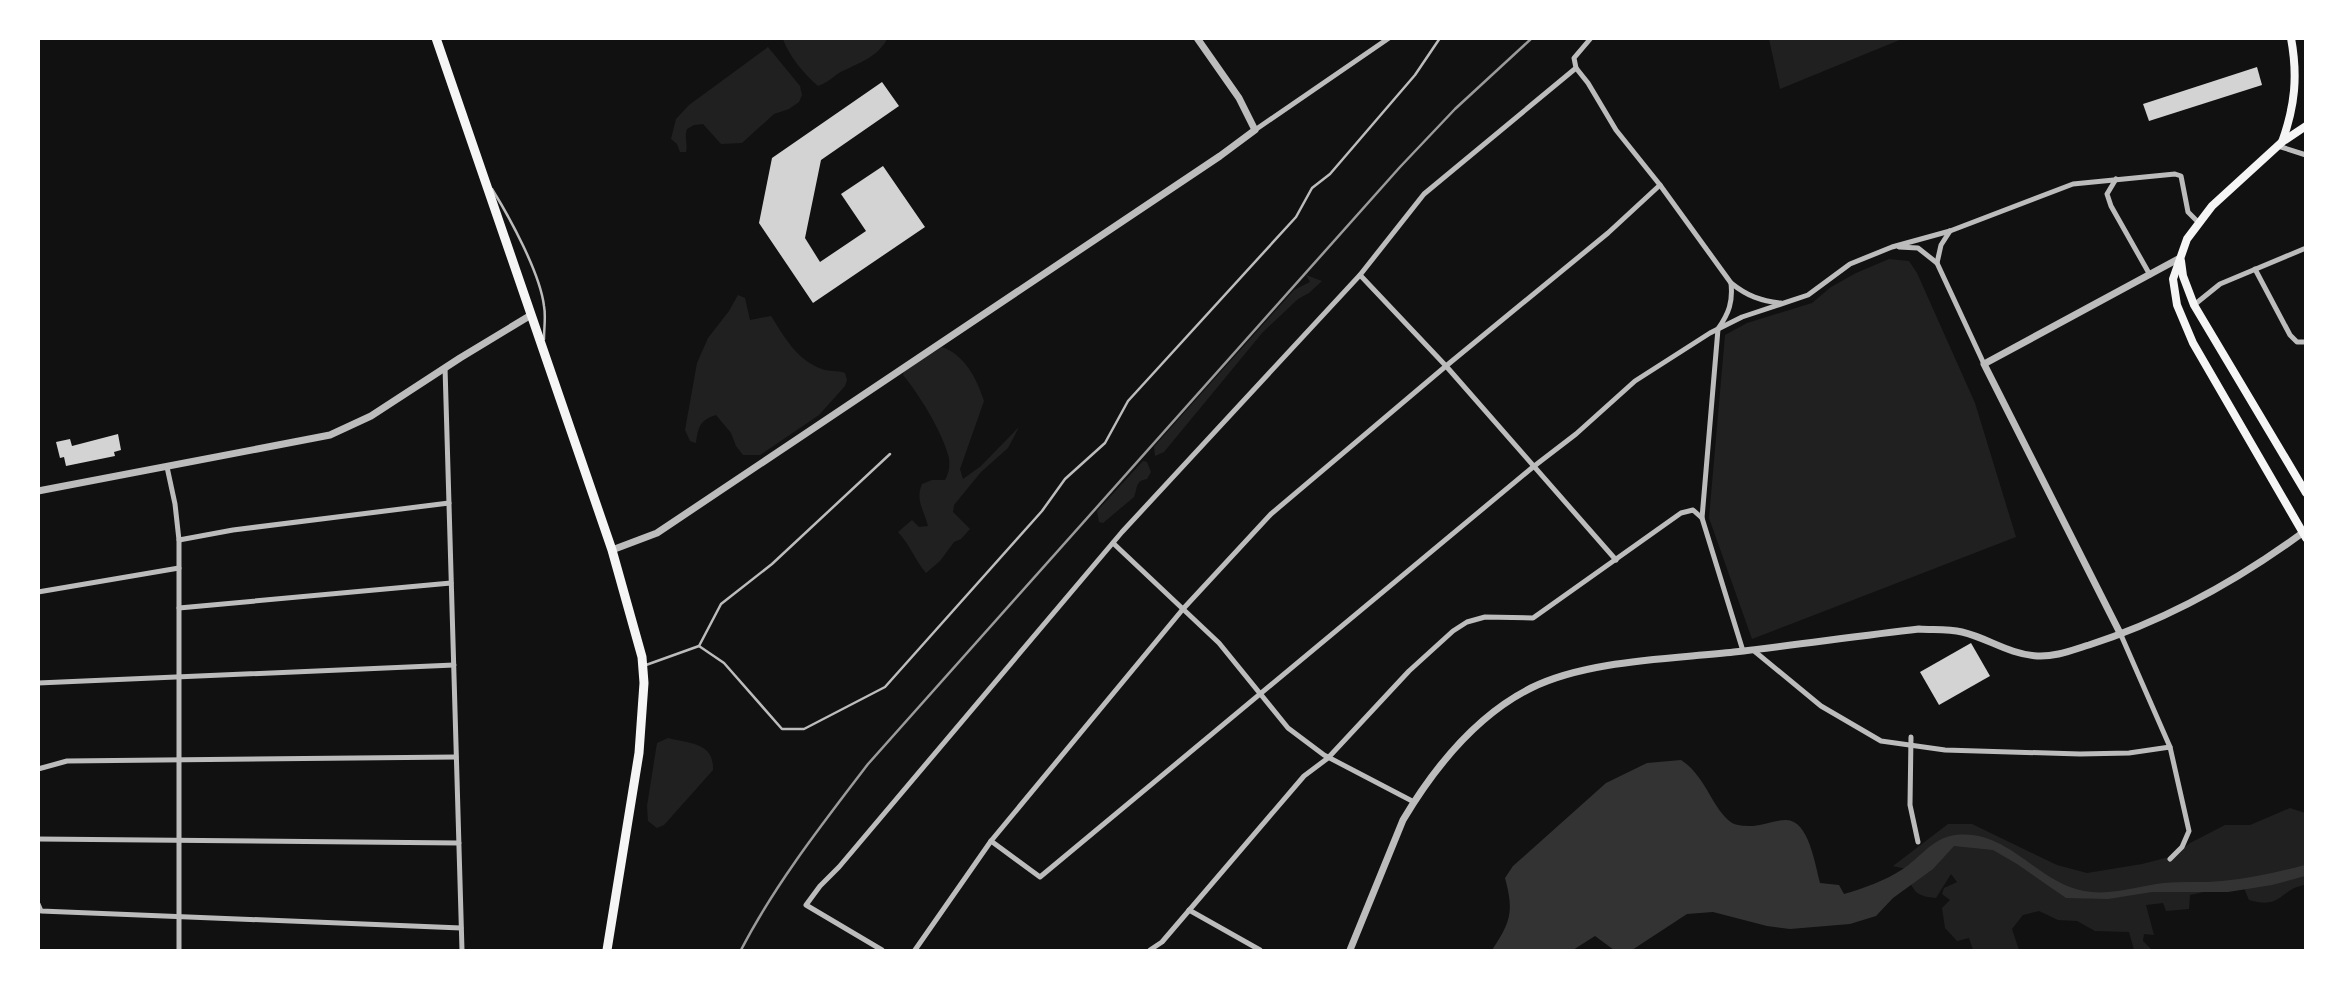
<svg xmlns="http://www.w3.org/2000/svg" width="2344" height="989" viewBox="0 0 2344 989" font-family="Bitter,serif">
<rect width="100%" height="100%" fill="#111"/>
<g fill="#202020">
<path d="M783,39V38L887,39C879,55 862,62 847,69C836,73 830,82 818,86C804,74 789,56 783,39Z"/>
<polygon points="1769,39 1769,38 1902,39 1780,89"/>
<path d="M768,47L800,86L802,95L799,102L789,109L774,114L742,143L721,144L703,124L694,125L687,129C684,138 688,144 686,152H680L677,144L671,139L676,119L689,105Z"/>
<polygon points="1889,259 1909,261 1917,273 1975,403 2016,537 1752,639 1709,518 1725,335 1747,323 1812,303 1831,287 1856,273"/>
<polygon points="1306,275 1322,281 1309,293 1298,299 1263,332 1164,452 1155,456 1154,447 1159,441 1294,290 1310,282"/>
<path d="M738,295L745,298L750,320L771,316C785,338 797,360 822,369C830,372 837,370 845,373L847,380L845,386L819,415L760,455H743L736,446L731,433L716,415C700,420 698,427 696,443L690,441L685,430L697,363L708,338L729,311Z"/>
<path d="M942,347C965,355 977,379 984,401L960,469L963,479L981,466L1019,427L1008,448L981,472L954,505L953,512L970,529L961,539L954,542L940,561L926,573C915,560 910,545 898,532L912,520L919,527L928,526C924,510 915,500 922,484L932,480H945C949,473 950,466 949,458C943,433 919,394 903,375L904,370Z"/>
<path d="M1143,461L1147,462L1151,472L1147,479C1135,481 1138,487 1134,497L1103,523L1099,522L1097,511Z"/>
<path d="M668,738C690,744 714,742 713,770L664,825L657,828L648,821L647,806L657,743Z"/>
<path d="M2290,808L2305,813V885C2279,889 2283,910 2249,900L2244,888L2218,889L2190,895L2189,909L2166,911L2163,903L2146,905L2154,935L2144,934L2143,941L2152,950H2134L2129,932L2095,931L2077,921L2058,920L2039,911L2023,915L2012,929L2019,950H1973L1969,938L1957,941L1945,928L1942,908L1950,900L1942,894L1944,888L1957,882L1951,874L1936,898C1913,896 1913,890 1906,869L1893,866L1948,824H1972L2057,865L2087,873L2142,864L2173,856L2190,843L2225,825H2250Z"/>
</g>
<path fill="#333" d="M1681,760C1706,776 1712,809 1732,823C1738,826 1747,826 1753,826C1764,825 1775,820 1786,820C1809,820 1815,865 1820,883L1839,885L1844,894C1865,888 1884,881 1903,869C1918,859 1932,840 1950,836C2006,825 2035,882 2084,891C2111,896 2138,886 2164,883C2183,881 2203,883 2222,881C2251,878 2278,872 2305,865V876L2272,885L2228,892H2152L2108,899L2066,898L2017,864L1993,850L1954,846L1933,869L1893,898L1876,916L1850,924L1790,929L1767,926L1713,912L1687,914L1632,950H1614L1595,936L1573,950H1492C1511,922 1514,911 1505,878L1513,866L1606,783L1647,763Z"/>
<g fill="#d3d3d3">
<polygon points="2257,67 2262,85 2149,121 2143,104"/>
<polygon points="882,82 899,106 821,160 805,238 820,262 866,231 841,194 883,166 925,227 813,303 759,223 772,158"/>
<polygon points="118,434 121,450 114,452 115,456 66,466 64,457 60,458 56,442 70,439 72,446"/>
<polygon points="1971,643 1990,676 1939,705 1920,672"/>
</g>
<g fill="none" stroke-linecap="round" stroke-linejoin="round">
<g stroke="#bcbcbc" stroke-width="2.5">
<path d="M492,189C510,218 540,273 544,306C546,316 544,328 544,339"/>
<polyline points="699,646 724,663 782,729 804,729 885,687 1042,511 1065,479 1105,443 1128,401 1296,217 1312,188 1330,174 1415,75 1440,38"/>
<polyline points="646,665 699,646 721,604 772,564 890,454"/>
</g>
<g stroke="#bcbcbc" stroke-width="5">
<path d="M1576,68L1588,83L1616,130L1660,185L1731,283C1747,296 1761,301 1781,303"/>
<polyline points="1255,130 1389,38"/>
<polyline points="2278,146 2306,155"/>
<polyline points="2116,179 2107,194 2111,206 2150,275"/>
<polyline points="1899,247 1918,248 1937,263 1984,364"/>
<polyline points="1937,263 1941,245 1950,231"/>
<polyline points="2255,269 2290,335 2297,342 2306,342"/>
<polyline points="1360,275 1446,366 1616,560"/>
<path d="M1731,283C1733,302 1729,313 1718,329L1702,518L1743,651"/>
<polyline points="2194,305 2220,284 2306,248"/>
<polyline points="445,367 462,950"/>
<polyline points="167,467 175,504 179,540 179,950"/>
<polyline points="179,540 233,530 449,503"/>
<polyline points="1113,543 1219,643 1288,728 1324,755 1414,802"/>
<polyline points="38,592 179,568"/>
<polyline points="179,608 451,583"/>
<polyline points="2121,635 2170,747"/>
<polyline points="1753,650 1821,706 1881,741 1945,750 2080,754 2129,753 2170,747 2189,831 2182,847 2170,859"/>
<polyline points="38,683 454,665"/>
<polyline points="1911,737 1910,805 1918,842"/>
<polyline points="38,769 67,761 456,757"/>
<polyline points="38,839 459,843"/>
<polyline points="991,841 1040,877 1533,467 1576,434 1635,381 1710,333 1742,317 1808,295 1850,264 1892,247 1950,231 2073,184 2175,174 2181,176 2188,212 2198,222"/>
<polyline points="38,904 41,911 461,928"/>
<polyline points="1189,910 1260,950"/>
<polyline points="882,950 806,905 820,886 839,867 1122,532 1360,275 1424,194 1576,68 1574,58 1591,38"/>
<polyline points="915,950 991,841 1183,609 1271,514 1446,366 1608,233 1660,185"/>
<polyline points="1150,950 1162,942 1304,776 1328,758 1409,671 1453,631 1467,622 1485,617 1533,618 1681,513 1693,510 1702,518"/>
</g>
<g stroke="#bcbcbc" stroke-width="7">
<polyline points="38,491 330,435 371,416 460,358 531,315"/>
<polyline points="612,550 657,533 1220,156 1255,130 1239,98 1197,38"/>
<polyline points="2121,635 1984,364 2180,258"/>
<path d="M1350,950L1403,820C1434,768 1477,715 1531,688C1587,660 1672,659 1734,652C1796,645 1857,636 1919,629C1933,630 1948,629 1962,632C1988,638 2008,654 2037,656C2056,657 2072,650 2089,645C2166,620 2240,579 2305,531"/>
</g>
<g stroke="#f5f5f5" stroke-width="8">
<polyline points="2306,126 2282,142 2212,206 2187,239 2173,279 2177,305 2193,343 2306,538"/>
<path d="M2282,142C2295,106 2298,76 2291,38"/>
<polyline points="2181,261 2183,276 2194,305 2306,493"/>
</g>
<polyline stroke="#f5f5f5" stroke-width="9" points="436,38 612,550 642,657 644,683 639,753 607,950"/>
<g stroke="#9a9a9a" stroke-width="2.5">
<polyline points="2305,38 2306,43"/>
<path d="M741,950C775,884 823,823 868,764L1400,167L1455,109L1532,38"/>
</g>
</g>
<rect width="2344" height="989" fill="none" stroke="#ffffff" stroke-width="80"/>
</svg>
